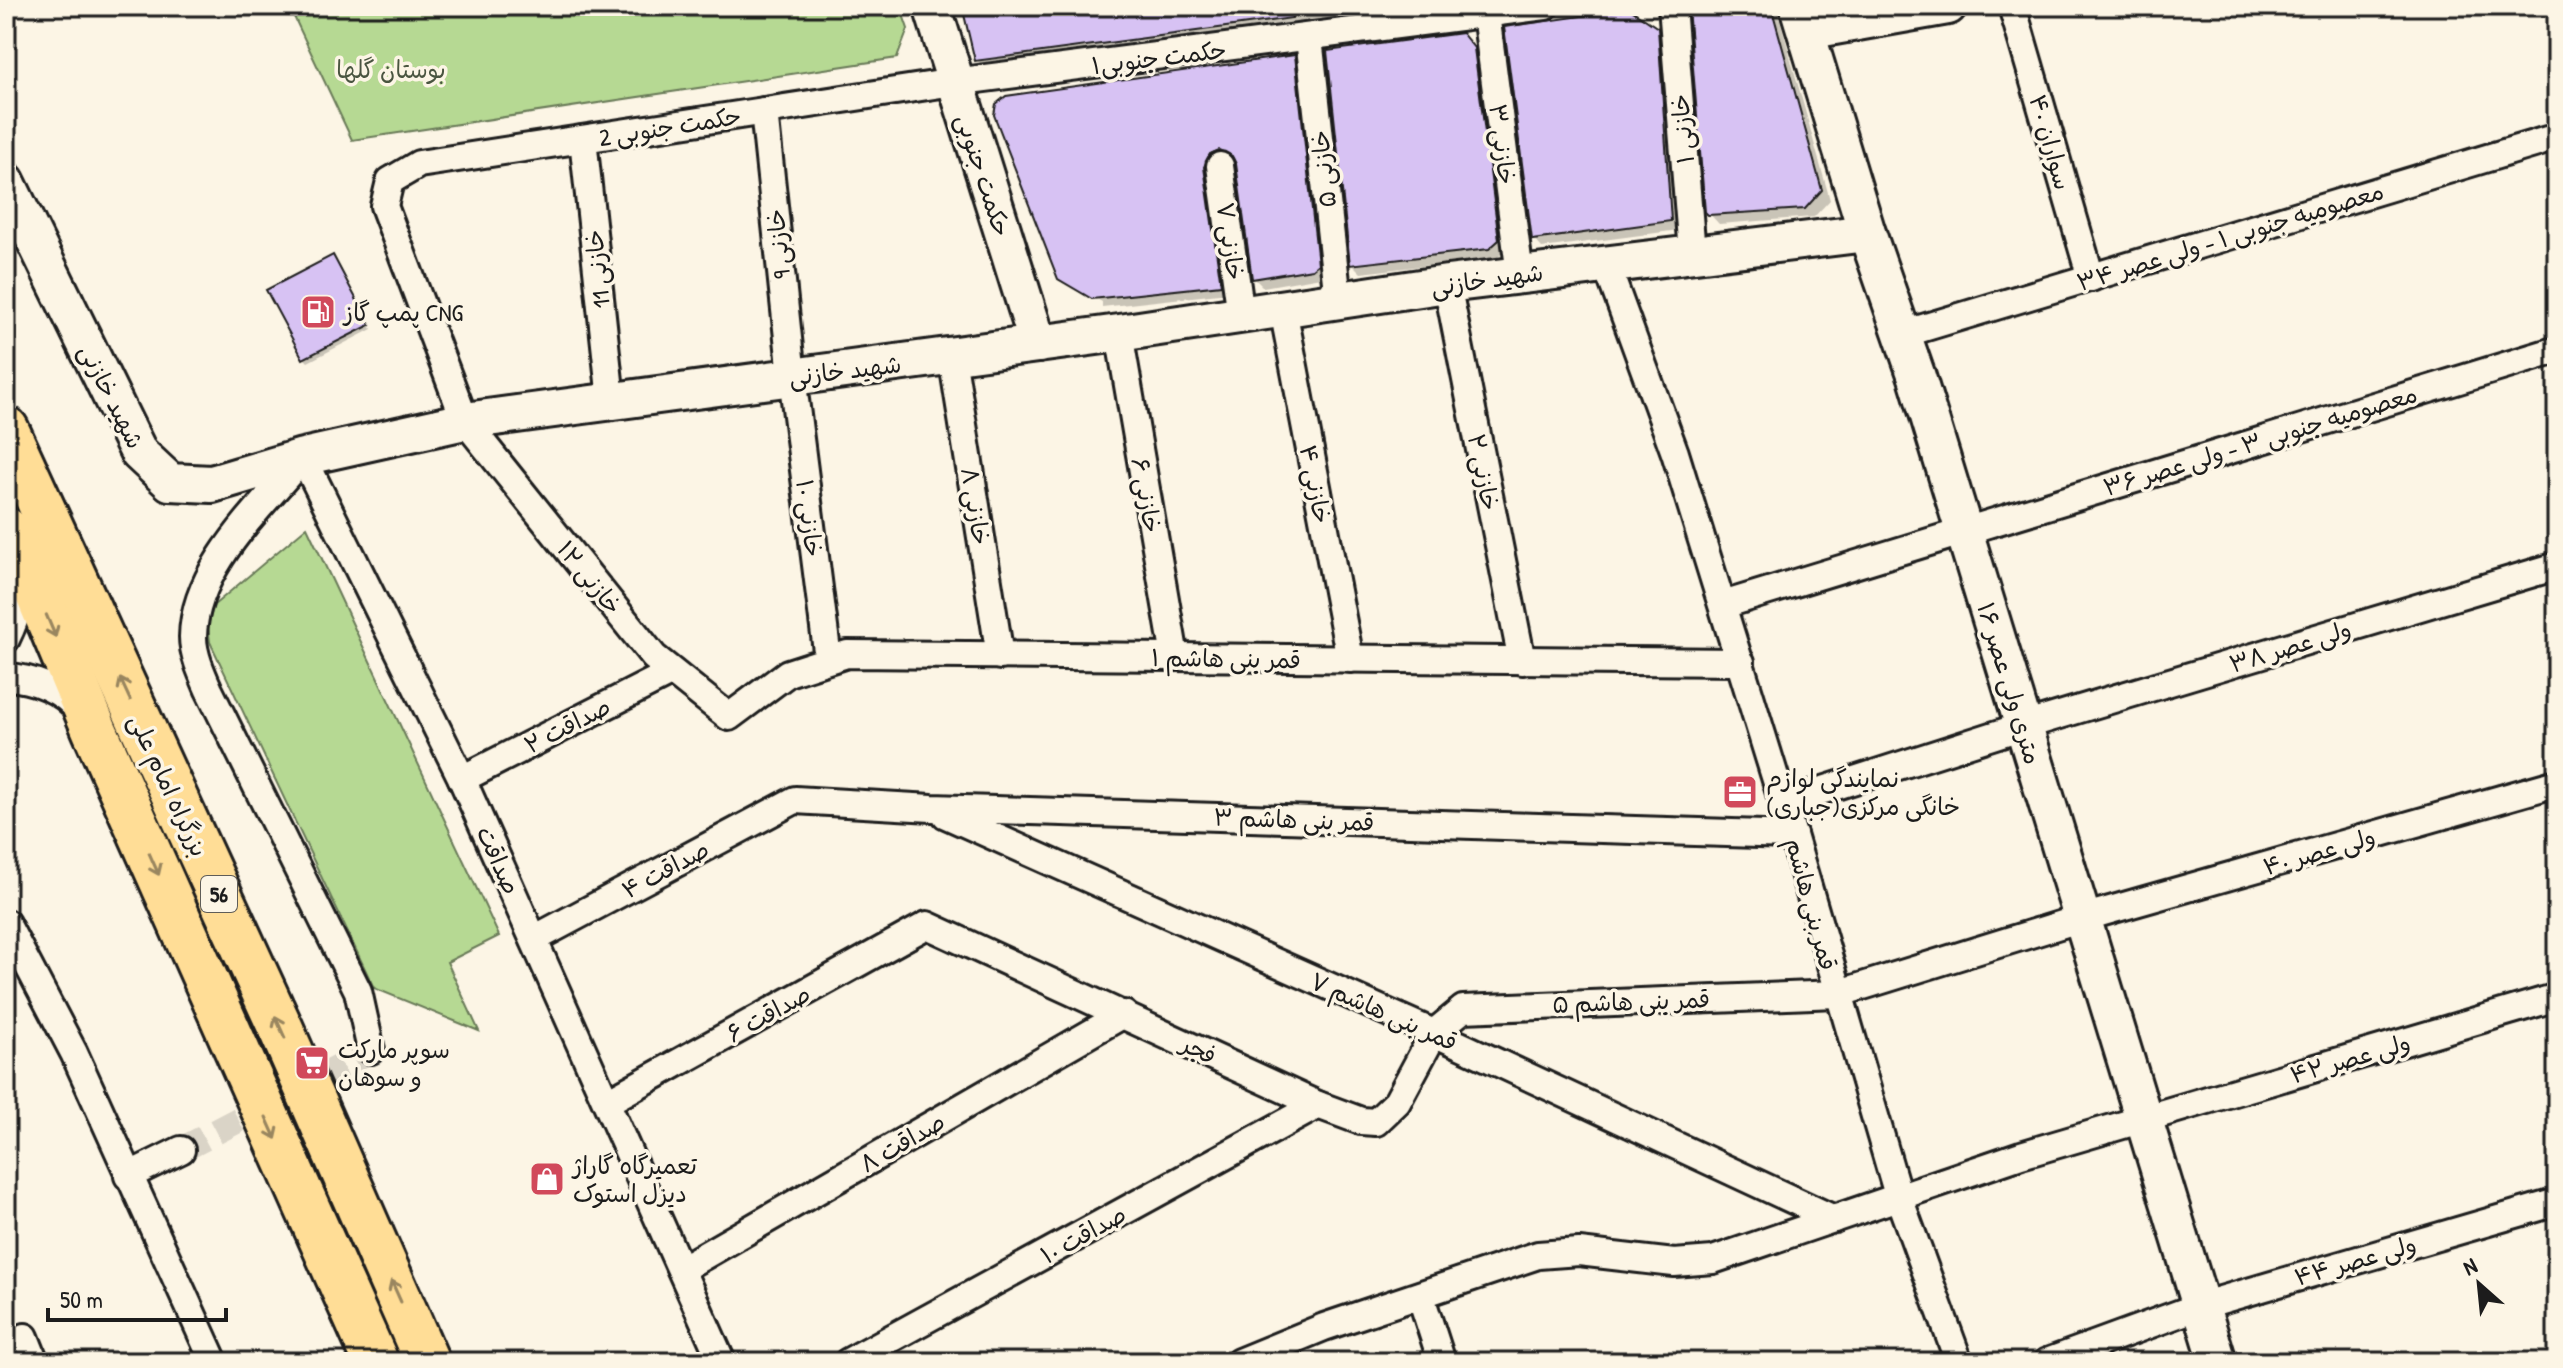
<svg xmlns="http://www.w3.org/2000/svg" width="2563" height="1368" viewBox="0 0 2563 1368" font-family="'Patrick Hand','Playpen Sans Arabic',sans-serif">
<rect width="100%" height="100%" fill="#fcf5e5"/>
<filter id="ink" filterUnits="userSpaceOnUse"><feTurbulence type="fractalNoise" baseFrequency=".0125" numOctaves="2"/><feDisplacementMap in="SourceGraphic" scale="16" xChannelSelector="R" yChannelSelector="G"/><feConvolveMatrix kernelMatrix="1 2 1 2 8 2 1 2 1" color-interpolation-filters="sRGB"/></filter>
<g filter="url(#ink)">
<g fill="#b6d993" stroke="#697a58" stroke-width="2">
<polygon points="289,6 900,6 908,29 897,58 352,140"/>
<polygon points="307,527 499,936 447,962 479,1031 374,988 210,642 208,625 214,605"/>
</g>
<g fill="#0003">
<polygon points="965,6 1448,6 986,69 977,60"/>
<polygon points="1713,6 1771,6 1778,13 1830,200 1814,217 1719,224 1707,211"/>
<polygon points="1656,30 1666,39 1679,230 1542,248 1534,239"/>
<polygon points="1470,44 1482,59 1507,249 1498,257 1361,273 1352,264"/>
<polygon points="1294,57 1303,66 1326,273 1321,277 1263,287 1254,278 1237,161 1229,158 1228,293 1102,307 1102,302 1064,280"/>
<polygon points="333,257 372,329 308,362 304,358"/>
</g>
<g fill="#d7c2f3" stroke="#1c1c1c" stroke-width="2">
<polygon points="962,6 1291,6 1292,18 975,61"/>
<polygon points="1700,6 1771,6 1822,190 1805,209 1708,215 1705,212 1688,8"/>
<polygon points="1630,9 1658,28 1671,221 1532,240 1504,27"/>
<polygon points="1462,33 1474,48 1499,240 1489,249 1350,265 1327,51"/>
<polygon points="1295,55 1318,264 1312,269 1252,279 1236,164 1232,156 1219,150 1210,154 1204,167 1221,285 1092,299 1058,279 994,115 996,104 1006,96"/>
<polygon points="333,255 370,325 303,359 266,290"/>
</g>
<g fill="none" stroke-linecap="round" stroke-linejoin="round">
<polyline stroke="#dad4c7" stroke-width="26" stroke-dasharray="26 13" stroke-linecap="butt" points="181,1150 371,1050"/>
<defs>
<g id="street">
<polyline points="1545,6 954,82 419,164 390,181 384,206 465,421 654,657 729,717 788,673 847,654 1741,662"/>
<polyline points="1672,6 1692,253"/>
<polyline points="2012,6 2091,278"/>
<polyline points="1486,14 1520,275"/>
<polyline points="1309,38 1338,300"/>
<polyline points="764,111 792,376 828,659"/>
<polyline points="583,139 611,400"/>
<polyline points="1220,166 1241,315"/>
<polyline points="1606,264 1675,453 1793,835 1898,1195 1959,1362"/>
<polyline points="1447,284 1522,661"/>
<polyline points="1283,309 1350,659"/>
<polyline points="1119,333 1175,657"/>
<polyline points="1903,334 2557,137"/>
<polyline points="952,356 1000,656"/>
<polyline points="1723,605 2557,350"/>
<path d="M6,639C18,616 22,595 17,570"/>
<path d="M6,677C33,678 64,690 80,712"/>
<polyline points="462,779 672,672"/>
<polyline points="1783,803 2023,726 2557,566"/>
<polyline points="946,815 1434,1033 1834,1219"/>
<polyline points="6,923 74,1053 214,1362"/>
<polyline points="534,939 795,800 932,808 1793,835"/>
<path d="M371,1050L358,991L209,690C202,674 193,654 193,637C194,567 262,507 303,457L462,779L722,1362"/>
<polyline points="609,1101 927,925 1318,1105 1361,1121 1376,1122 1397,1102 1434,1033 1463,1009 1837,994 2082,918 2557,783"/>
<polyline points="128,1176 181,1150"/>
<polyline points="681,1269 1124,1014"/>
<polyline points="1421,1297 1442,1362"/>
<polyline points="25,1337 35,1362"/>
<polyline points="848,1362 1318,1105"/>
<polyline points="1239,1362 1324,1327 1538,1255 1579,1252 1674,1263 1713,1260 2021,1155 2557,997"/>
<polyline points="2047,1362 2200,1306 2557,1202"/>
</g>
<g id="secondary">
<polyline points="932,6 1038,344"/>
<polyline points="1798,6 1867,233 1917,377 2218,1362"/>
<polyline points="1806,31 1948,6"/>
<polyline points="6,181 139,453 170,482 212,484 303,457 465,421 1119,333 1447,284 1867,233"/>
</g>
<g id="highway">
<polyline points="6,429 281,1029 427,1362"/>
<polyline points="6,530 27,568 95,731 376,1362"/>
</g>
</defs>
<use href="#street" stroke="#1c1c1c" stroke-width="32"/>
<use href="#secondary" stroke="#1c1c1c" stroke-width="42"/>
<use href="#highway" stroke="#1c1c1c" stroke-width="50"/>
<use href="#street" stroke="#fcf5e5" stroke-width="26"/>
<use href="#secondary" stroke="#fcf5e5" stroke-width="36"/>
<use href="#highway" stroke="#ffdd96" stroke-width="44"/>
</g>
<defs><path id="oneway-shaft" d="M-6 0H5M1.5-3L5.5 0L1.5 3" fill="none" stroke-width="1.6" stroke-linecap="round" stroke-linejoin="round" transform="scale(2)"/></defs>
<g stroke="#99865f">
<use href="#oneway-shaft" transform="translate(51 626) rotate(67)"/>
<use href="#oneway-shaft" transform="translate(125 689) rotate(-115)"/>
<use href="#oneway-shaft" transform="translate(154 864) rotate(66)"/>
<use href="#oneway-shaft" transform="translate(280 1027) rotate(-114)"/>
<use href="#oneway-shaft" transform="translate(271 1128) rotate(66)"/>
<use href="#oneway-shaft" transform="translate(396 1291) rotate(-114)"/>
</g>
</g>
<defs>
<symbol id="fuel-square" viewBox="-11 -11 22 22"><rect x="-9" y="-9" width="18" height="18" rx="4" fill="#d1495b" stroke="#fcf5e5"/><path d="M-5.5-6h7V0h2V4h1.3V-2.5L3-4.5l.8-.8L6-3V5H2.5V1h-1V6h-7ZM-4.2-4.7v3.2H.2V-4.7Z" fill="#fff"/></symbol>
<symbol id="office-square" viewBox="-11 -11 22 22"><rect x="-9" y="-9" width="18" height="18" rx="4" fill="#d1495b" stroke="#fcf5e5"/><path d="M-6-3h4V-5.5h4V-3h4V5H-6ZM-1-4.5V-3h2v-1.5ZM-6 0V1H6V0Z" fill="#fff"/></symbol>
<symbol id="supermarket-square" viewBox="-11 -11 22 22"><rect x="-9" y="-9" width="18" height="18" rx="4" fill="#d1495b" stroke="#fcf5e5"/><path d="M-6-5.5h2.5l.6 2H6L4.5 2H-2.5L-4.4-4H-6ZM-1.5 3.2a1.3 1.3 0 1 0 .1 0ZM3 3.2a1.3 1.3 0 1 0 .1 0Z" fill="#fff"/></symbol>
<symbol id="shop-square" viewBox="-11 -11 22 22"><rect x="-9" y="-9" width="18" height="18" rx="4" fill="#d1495b" stroke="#fcf5e5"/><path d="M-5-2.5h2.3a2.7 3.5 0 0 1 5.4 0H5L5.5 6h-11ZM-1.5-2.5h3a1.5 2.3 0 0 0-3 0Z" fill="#fff"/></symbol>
</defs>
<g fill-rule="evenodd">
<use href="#fuel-square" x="298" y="292" width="40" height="40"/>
<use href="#office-square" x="1720" y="772" width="40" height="40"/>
<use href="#supermarket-square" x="292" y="1043" width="40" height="40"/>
<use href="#shop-square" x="527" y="1159" width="40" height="40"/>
</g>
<g text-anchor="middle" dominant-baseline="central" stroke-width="7" stroke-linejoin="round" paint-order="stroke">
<rect fill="#fcf5e5" stroke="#5f5d58" stroke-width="2" x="201" y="876" width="36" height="36" rx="6"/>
<g font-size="22" font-weight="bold" fill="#1c1c1c">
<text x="219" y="894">56</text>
</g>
<g font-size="24" fill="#1c1c1c" stroke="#fcf5e5">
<text transform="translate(1159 57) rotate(-7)">حکمت جنوبی۱</text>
<text transform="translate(670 126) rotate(-9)">حکمت جنوبی 2</text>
<text transform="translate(1682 129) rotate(-95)">خازنی ۱</text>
<text transform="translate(2051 142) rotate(74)">سواران ۴۰</text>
<text transform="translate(1503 144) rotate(83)">خازنی ۳</text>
<text transform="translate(1323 169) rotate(-96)">خازنی ۵</text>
<text transform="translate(984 175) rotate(72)">حکمت جنوبی</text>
<text transform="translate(2230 236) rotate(-17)">معصومیه جنوبی ۱ - ولی عصر ۳۴</text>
<text transform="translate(1231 241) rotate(82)">خازنی ۷</text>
<text transform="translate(778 244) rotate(-96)">خازنی 9</text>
<text transform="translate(597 269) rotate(-96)">خازنی 11</text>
<text transform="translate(1487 279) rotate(-8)">شهید خازنی</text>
<text transform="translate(845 370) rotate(-7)">شهید خازنی</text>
<text transform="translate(112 396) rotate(63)">شهید خازنی</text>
<text transform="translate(2260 440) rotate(-17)">معصومیه جنوبی ۳ - ولی عصر ۳۶</text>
<text transform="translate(1484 472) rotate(79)">خازنی ۲</text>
<text transform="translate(1316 484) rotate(79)">خازنی ۴</text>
<text transform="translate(1147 495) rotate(80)">خازنی ۶</text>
<text transform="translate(976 506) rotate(81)">خازنی ۸</text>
<text transform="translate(810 518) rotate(83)">خازنی ۱۰</text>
<text transform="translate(590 577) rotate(51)">خازنی ۱۲</text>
<text transform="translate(2290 646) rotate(-17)">ولی عصر ۳۸</text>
<text transform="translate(1226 658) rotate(1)">قمر بنی هاشم ۱</text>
<text transform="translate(2010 683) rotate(73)">۱۶ متری ولی عصر</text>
<text transform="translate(567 725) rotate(-27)">صداقت ۲</text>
<text transform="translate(169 785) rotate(65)">بزرگراه امام علی</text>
<text transform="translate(1294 819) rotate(2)">قمر بنی هاشم ۳</text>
<text transform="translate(2319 851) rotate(-16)">ولی عصر ۴۰</text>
<text transform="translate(499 860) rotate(66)">صداقت</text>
<text transform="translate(665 869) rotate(-28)">صداقت ۴</text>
<text transform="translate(1812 904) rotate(75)">قمر بنی هاشم</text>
<text transform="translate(1631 1001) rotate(-2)">قمر بنی هاشم ۵</text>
<text transform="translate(1384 1011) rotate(24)">قمر بنی هاشم ۷</text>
<text transform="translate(768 1013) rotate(-29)">صداقت ۶</text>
<text transform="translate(1199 1049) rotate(25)">فجر</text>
<text transform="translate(2350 1058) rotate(-16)">ولی عصر ۴۲</text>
<text transform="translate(902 1142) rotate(-30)">صداقت ۸</text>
<text transform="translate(1083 1234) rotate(-29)">صداقت ۱۰</text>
<text transform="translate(2355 1260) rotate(-16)">ولی عصر ۴۴</text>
</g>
<g font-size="24" fill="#4a5540" stroke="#fcf5e5">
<text x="391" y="69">بوستان گلها</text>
</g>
<g font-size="24" fill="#1c1c1c" stroke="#fcf5e5" text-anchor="start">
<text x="344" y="312">پمپ گاز CNG</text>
<text x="1766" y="778">نمایندگی لوازم<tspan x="1766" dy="28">خانگی مرکزی(جباری)</tspan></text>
<text x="338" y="1049">سوپر مارکت<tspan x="338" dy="28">و سوهان</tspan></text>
<text x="573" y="1165">تعمیرگاه گاراژ<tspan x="573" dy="28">دیزل استوک</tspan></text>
</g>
</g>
<rect width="2563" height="1368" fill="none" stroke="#fcf5e5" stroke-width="32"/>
<rect x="16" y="16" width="2531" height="1336" fill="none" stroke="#1c1c1c" stroke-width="3" filter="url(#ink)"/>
<g transform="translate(2479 1284) rotate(333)" stroke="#fcf5e5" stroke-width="6" paint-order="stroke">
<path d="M0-6L14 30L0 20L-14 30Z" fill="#1c1c1c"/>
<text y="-12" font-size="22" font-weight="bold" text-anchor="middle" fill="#1c1c1c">N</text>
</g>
<path d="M48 1308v12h178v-12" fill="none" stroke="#1c1c1c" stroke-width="4"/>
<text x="60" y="1308" font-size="24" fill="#1c1c1c" stroke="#fcf5e5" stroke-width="6" paint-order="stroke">50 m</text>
</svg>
